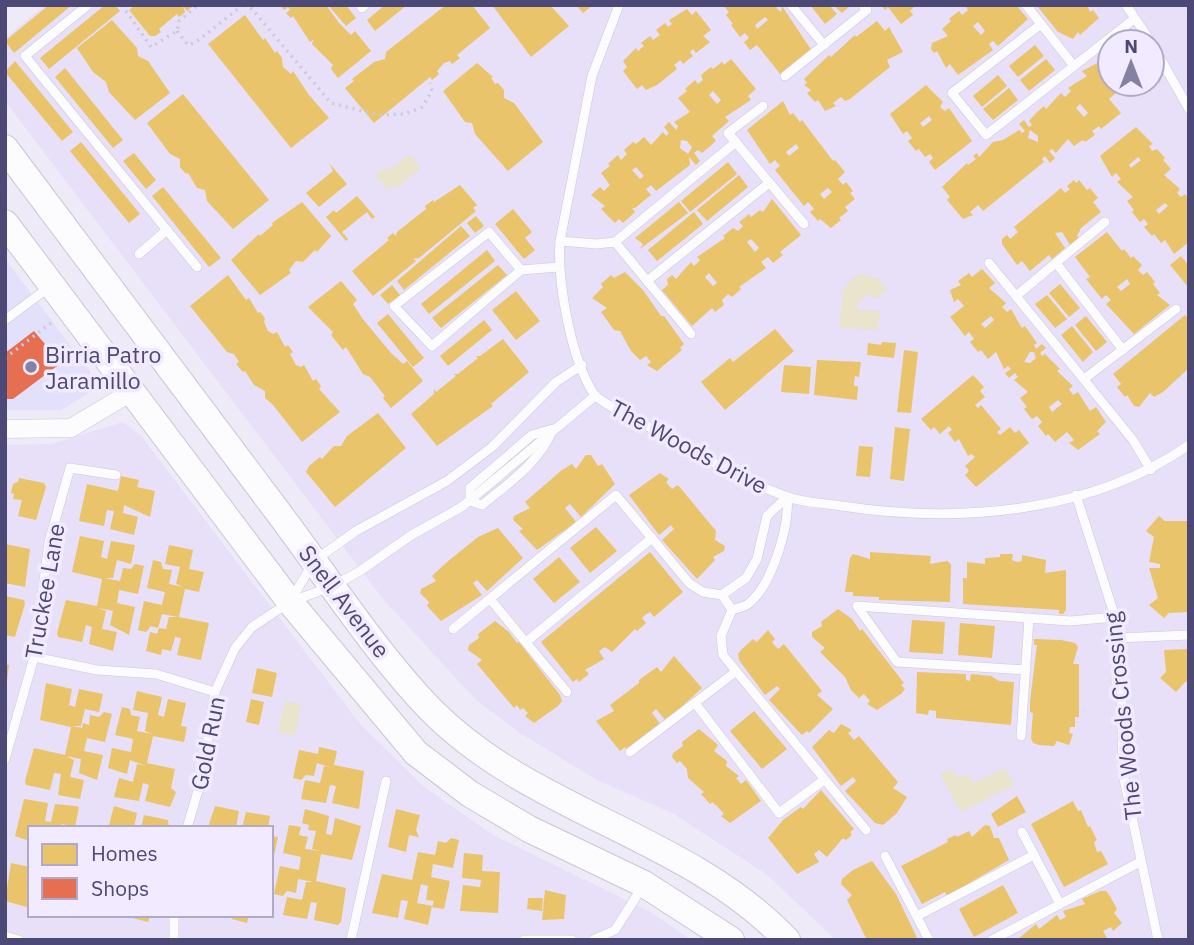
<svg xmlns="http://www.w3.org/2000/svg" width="1194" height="945" viewBox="0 0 1194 945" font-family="'IBM Plex Sans',sans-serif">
<rect width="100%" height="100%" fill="#eeeaf7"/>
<g fill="#e7e0f8" fill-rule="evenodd">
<path d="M45,5H1189V940H836L766,874L674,814L597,780L520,733L476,700L383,599L5,101V38ZM1110,42H1152V84H1110Z"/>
<path d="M123,422L141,436L360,724L423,786L493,835L652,913L691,940H5V445L52,444ZM30,828H271V915H30Z"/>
</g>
<polygon fill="#e2e0fa" points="5,259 101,386 61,410 5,410"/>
<g fill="#e9e4cb">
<polygon points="410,154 421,168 398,187 394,186 388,190 375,175 385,167 388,171"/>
<polygon points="857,274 878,278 887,290 876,299 868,294 858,304 857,310 880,311 878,330 839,328 844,288"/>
<polygon points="285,701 301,705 295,735 278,732"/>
<polygon points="1005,768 1014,785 961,812 940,774 952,769 957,778 968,774 974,783"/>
</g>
<g fill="#e9c46a" fill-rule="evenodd">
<polygon points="49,5 72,5 14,53 5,41"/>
<polygon points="105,5 115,5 120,11 49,69 40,58"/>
<polygon points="135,5 194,5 187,11 183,6 185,12 179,17 177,14 159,29 161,32 155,36 150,36 129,10"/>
<polygon points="280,5 326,5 339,23 351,35 355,31 371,51 338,78 331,69 333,65 312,44 314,39 310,42 293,16 291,18 286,13 290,10 288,7 284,10"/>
<polygon points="328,5 346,5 356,18 346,26"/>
<polygon points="385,5 407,5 375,31 367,20"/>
<polygon points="446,5 472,5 490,28 457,55 460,58 452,64 450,61 444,63 437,71 439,74 432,80 430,77 374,123 345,88 354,81 352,79 374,62 385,59 386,52"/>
<polygon points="492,5 550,5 569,26 531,57"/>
<polygon points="576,5 593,5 583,13"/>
<path d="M723,5H779L776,8L781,12L782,6L812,51L781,75L757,45L750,50L744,42L749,38L745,33L740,37L731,25L733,24L726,15L729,12ZM765,17L768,20L757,29L755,25Z"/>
<polygon points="810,5 829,5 837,14 825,24"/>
<polygon points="833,5 848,5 849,7 842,13"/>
<polygon points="881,5 916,5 910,11 913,15 901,24 888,7 885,10"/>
<path d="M965,5H1016L1028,19L998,46L993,41L989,44L993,50L958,75L950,64L946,68L937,51L934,53L931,49L932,43L948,36L942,29L951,21L949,19L959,11L962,15L968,10ZM978,22L985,31L981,35L973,26Z"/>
<polygon points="1041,5 1087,5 1090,12 1093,10 1099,18 1080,35 1078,32 1073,39 1058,32 1038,7"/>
<polygon points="687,9 692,15 696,11 711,30 703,36 710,42 696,53 693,49 690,52 693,56 683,64 680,60 674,65 677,69 657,85 646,90 642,85 637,89 623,71 627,67 623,61 636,48 638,51 644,46 641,43 650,36 653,40 660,35 656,30 665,23 668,27 672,24 669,20"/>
<polygon points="245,15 263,40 265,38 275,53 277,51 282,58 283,67 291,74 293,71 309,95 329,118 291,148 208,44"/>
<polygon points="112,20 137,48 138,56 148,61 170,93 135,120 109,92 106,82 93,72 77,48"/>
<polygon points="877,21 885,31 889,27 903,52 887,60 890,67 850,99 845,101 841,97 833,103 836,106 825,111 818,100 815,102 807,93 811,90 804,85 807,83 804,79 829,55 831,57 855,35 856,37"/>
<polygon points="1035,45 1044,56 1018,77 1009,66"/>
<path d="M731,59L756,89L748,96L751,100L725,117L729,121L712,136L716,141L702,153L698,150L694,153L700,161L696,165L689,157L690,165L656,191L651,185L646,189L651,195L635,208H632L635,212L623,223L619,219L615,223L601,209L605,206L591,195L600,187L604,191L610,185L601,173L610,166L608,164L618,155L621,160L627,154L624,150L633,142L636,144L644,137L651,145L663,132L666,136L669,133L664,127L669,122L676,130L678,126L674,122L690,112L678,98L687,91L685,89L695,80L698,84L703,80L701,75L711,67L713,69L722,62L724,65ZM713,91L721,100L717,104L709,95ZM681,140L687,141L692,147L688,154L680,148ZM636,167L644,176L640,179L632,170Z"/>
<polygon points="1046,59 1055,70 1029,91 1020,80"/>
<path d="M1105,59L1108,63L1105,66L1108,69L1110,67V84L1123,87L1109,99L1121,113L1101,129L1099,126L1092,131L1095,135L1085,142L1083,140L1074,146L1068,139L1056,153L1052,149L1049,151L1055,158L1050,163L1045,156L1042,159L1044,162L983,211L978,205L970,212L973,215L963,219L947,200L950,197L942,187L967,163L968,165L976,159L973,156L977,153L979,157L993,142L1003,140L1019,130L1022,133L1025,131L1019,124L1024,120L1029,127L1032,125L1029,121L1035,114L1044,106L1046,109L1061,93L1065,97L1071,91L1068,88L1087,76L1082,71ZM1080,104L1088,113L1084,117L1076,108ZM1030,130L1038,136V142L1028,138Z"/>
<polygon points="15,61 73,132 62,141 5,72"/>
<polygon points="477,63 493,77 491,78 495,84 498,83 504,90 504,98 514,103 543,142 508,171 475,134 472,123 465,122 443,91"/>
<polygon points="65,68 123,140 113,148 55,77"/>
<polygon points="998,75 1007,86 982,107 973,96"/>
<path d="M926,85L943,102L940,107L945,111L949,108L972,141L935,170L929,162L933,158L930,154L925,157L919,149L916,151L908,141L912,138L907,131L903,134L890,114ZM929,116L932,120L923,127L920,123Z"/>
<polygon points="1009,88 1018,100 993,120 983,109"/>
<polygon points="183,94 269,200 233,229 207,201 205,190 197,188 188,173 186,174 180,167 180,159 170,154 147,123"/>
<path d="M783,101L790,115L793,113L800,122L802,120L833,161L835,160L845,172L838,179L843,185L846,182L853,191L850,193L855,199L845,207L848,211L839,218L841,220L831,228L820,219L818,221L810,212L814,209L808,202L804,206L775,170L780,166L775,160L770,164L747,130ZM796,144L799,148L789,156L786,152ZM828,188L832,192L824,199L820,194Z"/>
<path d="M1136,127L1153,144L1149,146L1152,151L1157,149L1165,158L1163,160L1171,169L1164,175L1180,189L1177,193L1181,197L1185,194L1189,199V242L1174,254L1165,240L1161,243L1154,234L1152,236L1144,227L1148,224L1144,219L1140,222L1132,212L1134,210L1127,201L1133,197L1117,182L1121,179L1116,173L1112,177L1100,156ZM1138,157L1141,160L1131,168L1129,165ZM1165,203L1168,206L1159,214L1156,210Z"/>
<polygon points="81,142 140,214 129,223 70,151"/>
<polygon points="134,153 156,180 146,189 123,161"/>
<polygon points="728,162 737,174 690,212 681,201"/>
<polygon points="329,163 347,184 319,207 306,193 333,171"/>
<polygon points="739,175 748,187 707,221 697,210"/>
<polygon points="1074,180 1076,183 1079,180 1087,190 1090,188 1098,198 1093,202 1101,212 1081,228 1077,236 1079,238 1070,245 1062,232 1055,233 1065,248 1052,259 1049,255 1030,271 1022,261 1017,265 1002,244 1002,239 1007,235 1010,239 1018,232 1014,227 1061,188 1065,193 1070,189 1067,186"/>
<polygon points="460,185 477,205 473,208 476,211 419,258 413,259 416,261 373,296 352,271 389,240 387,238 393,233 396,236 397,232 426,209 427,211 425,206 433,200 434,202"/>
<polygon points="163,187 221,258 209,267 152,196"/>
<polygon points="357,196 375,217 372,219 367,212 342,232 348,239 346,241 326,217 334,210 336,213"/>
<path d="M772,199L801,235L780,252L783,255L773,263L768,257L761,262L766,268L739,287L741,289L732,297L728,294L722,300L724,305L715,312L712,308L692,326L662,290L668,285L667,279L672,275L676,279L691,262L694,266L700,260L697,257L725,238L723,236L733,228L738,231L743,226L739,222L749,214L751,217L760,210L763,212ZM751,239L759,248L755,252L747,242ZM709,273L717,283L713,286L705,277Z"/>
<polygon points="302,202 331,236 317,252 315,250 303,262 296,261 289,270 291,273 260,295 231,260 259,234 260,236 273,225 272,223"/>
<polygon points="679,202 688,213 640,249 643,244 635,238"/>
<polygon points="513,209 532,232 525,238 535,250 524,259 495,224"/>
<polygon points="694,212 703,224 657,261 648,250"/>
<polygon points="476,216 484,226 475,233 467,223"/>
<polygon points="461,226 470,236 404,290 397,281"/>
<path d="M1107,232L1122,251L1124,249L1131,258L1133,256L1142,265L1138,270L1143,275L1147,272L1155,282L1153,284L1160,293L1157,295L1170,305L1134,334L1106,304L1111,300L1106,295L1102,299L1086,279L1090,277L1075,257ZM1127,279L1130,284L1121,291L1117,287Z"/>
<polygon points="487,250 495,261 429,314 421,304"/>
<polygon points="1181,256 1189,266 1189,288 1170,265"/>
<polygon points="498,265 507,275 441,328 432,318"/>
<path d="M982,269L995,283L989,288L1006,303L1002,307L1007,312L1011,309L1022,328L1025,326L1037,343L1034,345L1036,349L1042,344L1046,348L1040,353L1042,356L1045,354L1060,369L1057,371L1073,386L1069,389L1073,395L1078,392L1090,411L1096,407L1106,422L1097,431L1100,434L1078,450L1069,443L1074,440L1067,432L1055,442L1048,434L1046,436L1038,426L1042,422L1037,416L1032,419L1024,409L1027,407L1020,398L1028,392L1014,380L1018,377L1015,373L1009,378L1005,373L1011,369L1008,366L1004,369L996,352L988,359L981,350L978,352L970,342L974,339L969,332L965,336L950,317L964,306L958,299L954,302L950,290L961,285L958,281L969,273L972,277ZM991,316L994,320L985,328L981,324ZM1030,352H1034L1036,358L1030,363L1024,362ZM1058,400L1062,404L1052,412L1049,407Z"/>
<polygon points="625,272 643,290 661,316 664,316 684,344 680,348 682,350 657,371 647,365 651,362 646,356 640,360 631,351 620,331 614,330 601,312 607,308 592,298 603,287 601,284 611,275 614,278"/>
<polygon points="228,275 246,300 249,298 258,313 260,312 265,318 264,322 268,331 273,334 277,332 285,347 288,345 293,352 290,354 296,365 301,367 304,365 313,381 316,379 321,386 319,389 340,412 302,442 273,405 265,398 265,391 254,385 245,371 243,372 236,364 239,362 234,354 227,352 190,306"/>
<polygon points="341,281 357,300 353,304 362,318 391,353 403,364 407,361 423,381 391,408 383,398 385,396 370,377 363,374 346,347 343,350 331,335 333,332 308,307"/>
<polygon points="1060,284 1080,308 1069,317 1049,293"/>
<polygon points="392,285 400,295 388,304 380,295"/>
<polygon points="516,291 540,321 516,340 492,310"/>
<polygon points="1047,295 1067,319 1055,328 1035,304"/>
<polygon points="388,314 424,358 413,367 377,323"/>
<polygon points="1185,315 1189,319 1189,368 1163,392 1154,397 1150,393 1139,407 1134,406 1127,395 1125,397 1117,387 1121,384 1113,374"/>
<polygon points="1086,316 1107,342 1096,351 1075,325"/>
<polygon points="484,320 492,330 448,366 440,356"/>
<polygon points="1072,326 1093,352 1083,362 1061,335"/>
<polygon points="775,329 794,351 725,410 701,382 730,358 733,362"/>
<polygon points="503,339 529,372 491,404 493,406 437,446 411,414 434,394 434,389 436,392 456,376 454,374 458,374 478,358 476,356 480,356"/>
<polygon points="882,342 896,343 894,358 867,355 868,343 881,345"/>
<polygon points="904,350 918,352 911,413 897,412"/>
<polygon points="817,360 861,362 859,377 855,376 854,382 854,386 858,386 857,400 814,395"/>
<polygon points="784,365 811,367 809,394 781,392"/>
<polygon points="973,375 984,387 980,391 985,397 975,405 978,408 981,405 1001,429 997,432 1000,435 1010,427 1015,433 1019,430 1029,443 976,487 965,475 969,471 965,466 975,457 971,454 968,456 959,439 955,442 948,433 952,430 949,426 940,434 934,427 931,430 921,419"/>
<polygon points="378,413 406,448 335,507 306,472 309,466 320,457 322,459 334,446 341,446 347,436"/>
<polygon points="895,427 910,429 904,481 890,479"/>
<polygon points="859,446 873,447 870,477 856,476"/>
<polygon points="586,455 591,455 598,466 602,464 615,484 581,517 570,504 565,508 576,522 537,550 519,531 523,529 513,520 514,516 530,508 525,502 562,470 572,464 576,469"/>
<polygon points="660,473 669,479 666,482 672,489 678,485 716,531 715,540 725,546 724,551 713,557 715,560 697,579 662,540 674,529 671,525 659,535 629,495"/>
<polygon points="121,476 139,480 137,487 155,491 150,517 124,505 123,513 138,517 134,535 110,529 114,511 107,510 104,526 79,521 87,484 118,491"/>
<polygon points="19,478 44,483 46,487 36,520 18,516 22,500 13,499 14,494 11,493 13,484 18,482"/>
<polygon points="1159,516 1165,521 1188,521 1189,612 1169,613 1164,618 1149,605 1158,598 1149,568 1160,568 1160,564 1149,562 1154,537 1146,531"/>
<polygon points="596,527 617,551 590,573 570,548"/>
<polygon points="498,528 523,558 487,591 477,580 473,583 482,595 441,621 427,606 429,602 420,593 421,589 436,581 432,576 447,562 478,537"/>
<polygon points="80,536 104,541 101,557 107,559 111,541 135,545 131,564 117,560 113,578 104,578 120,581 123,568 131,569 135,564 144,566 138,594 119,590 117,603 135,607 129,635 110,625 113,611 98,608 106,611 102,629 117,632 113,651 89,644 92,627 86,625 82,642 58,637 57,633 66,600 97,606 102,579 72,572"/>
<polygon points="5,544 30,549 25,587 5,583"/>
<polygon points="169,545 193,550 189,569 204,572 199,592 185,589 179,617 209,623 201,660 177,655 181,638 175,637 171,651 162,649 161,655 146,651 150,632 157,634 159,628 166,629 169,617 178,617 162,614 158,628 151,626 146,632 138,630 144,601 162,605 165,592 147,588 153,560 161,562 163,569 172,570 169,584 184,587 176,584 180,567 165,564"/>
<polygon points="650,552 683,592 654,617 650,612 645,615 642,618 646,623 637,631 635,629 612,652 605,647 599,651 604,659 585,670 589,674 579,682 577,679 573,682 541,642"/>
<polygon points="870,552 931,556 930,564 947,561 951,564 950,602 879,600 879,597 853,596 853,592 845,592 850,558 853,554 870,559"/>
<polygon points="1000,554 1013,554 1012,560 1017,562 1022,561 1022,555 1046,560 1045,573 1066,570 1066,610 1063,614 1059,614 1059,610 963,604 963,578 967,578 967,562 985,564 985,558 1000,557"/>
<polygon points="559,557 580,582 554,603 533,579"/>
<polygon points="5,596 24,600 25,604 15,637 5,635"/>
<polygon points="838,609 852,619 860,631 862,629 904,683 901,685 905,689 901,694 877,710 867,704 870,701 864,694 859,698 851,690 845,677 820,652 825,648 812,637 812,632 822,626 821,622"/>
<polygon points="912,620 945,622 943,654 909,652"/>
<polygon points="495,621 509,632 517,643 519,642 560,695 562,701 558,706 534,723 525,716 528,713 523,708 520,710 517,705 514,708 477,664 482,660 468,650 469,645 479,638 478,634"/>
<polygon points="960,623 995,626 992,658 958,655"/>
<polygon points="768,630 775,639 772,642 778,649 784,644 822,691 817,695 833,709 809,733 807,731 802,735 769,700 780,689 777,686 765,695 739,660 738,654 742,649 753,639 757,642"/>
<polygon points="1034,639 1061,640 1075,643 1078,647 1073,664 1079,664 1079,717 1075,717 1075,727 1070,727 1069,733 1073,734 1069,745 1057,741 1054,746 1039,745 1033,743 1031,738 1033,713 1030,712 1030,701 1037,645 1034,645"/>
<polygon points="1189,649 1189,682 1185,682 1176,692 1160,678 1166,672 1164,650"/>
<polygon points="674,656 702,688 666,721 656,709 652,713 661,725 627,750 625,747 620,751 596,721 614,711 610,705 639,683 639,680 657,667 661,672"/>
<polygon points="5,664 9,665 6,689 5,689"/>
<polygon points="257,668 277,673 272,697 252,693"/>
<polygon points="917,672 966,674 966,680 970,681 971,674 991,676 999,681 1014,682 1011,725 936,718 936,711 929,710 928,715 916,713"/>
<polygon points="46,683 72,689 69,705 75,707 79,689 103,694 99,712 85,709 81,726 72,726 82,728 83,723 89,725 90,715 99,717 104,712 112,714 105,742 87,738 84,751 103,755 97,780 79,773 81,759 66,756 74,760 70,777 84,780 80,799 58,795 61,774 54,773 50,790 26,785 25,781 34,748 65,755 71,727 40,720"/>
<polygon points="137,691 162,697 158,715 164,717 168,699 186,703 181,726 187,727 184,742 153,736 147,763 175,769 171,788 176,792 170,807 145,801 149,785 143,783 139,801 114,797 119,778 133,782 137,764 146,766 130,760 127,774 108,768 112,748 131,752 133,739 115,735 122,707 130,709 131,715 140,717 137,731 153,734 145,731 148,713 133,710"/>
<polygon points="251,699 264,702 259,725 246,722"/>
<polygon points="754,711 787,749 762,769 730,731"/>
<polygon points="841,724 852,730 848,733 854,740 859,736 898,782 893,788 907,797 897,813 883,825 875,823 845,791 856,781 853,777 841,786 812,747 829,730 834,733"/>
<polygon points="699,729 718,745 714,751 727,761 726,766 739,776 736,778 741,784 746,780 761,801 730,823 721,816 724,814 717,806 712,802 710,804 701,794 704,792 688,778 687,769 680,761 677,763 672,757 673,753 683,746 682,742"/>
<polygon points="319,747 337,751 334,765 364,771 359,809 332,803 336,786 330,785 326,803 301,799 305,780 320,783 324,766 332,768 317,763 314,776 306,775 301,780 293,778 299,750 318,754"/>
<polygon points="821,790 854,829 850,832 852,835 846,840 843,838 827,857 819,850 814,854 819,862 797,874 768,838 783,820 801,807 803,809"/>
<polygon points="1017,796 1026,812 998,827 991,814"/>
<polygon points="24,799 48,803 45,821 51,822 55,804 76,806 79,807 75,827 62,824 61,828 30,828 30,841 15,836"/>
<polygon points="1073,801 1078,811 1081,810 1088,827 1090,826 1097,840 1094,842 1097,852 1101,851 1108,864 1064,887 1031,824"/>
<polygon points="114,806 137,813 134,828 109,825"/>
<polygon points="215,806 239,811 236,828 211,828 209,824"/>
<polygon points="305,809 329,816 326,834 332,835 335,818 361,826 352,860 321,854 316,881 346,888 341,922 338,925 314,920 317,903 311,902 307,919 283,915 287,897 302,900 306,882 314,882 298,879 296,893 287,891 283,896 274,894 280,866 299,870 301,857 283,853 289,825 301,827 299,835 308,837 305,849 321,851 312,849 316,831 308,830 309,825 302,823"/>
<polygon points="396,809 420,815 416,830 419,837 409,835 406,852 388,847"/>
<polygon points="246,812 270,816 268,828 242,828"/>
<polygon points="144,815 168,820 169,828 141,828"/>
<polygon points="985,825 990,826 994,838 999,838 1009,860 947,896 945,892 922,904 901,866 948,842 947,839 956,835 957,837 969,831 972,837"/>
<polygon points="271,836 278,837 272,865 271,865"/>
<polygon points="451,838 459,840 453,868 433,864 431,877 450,881 444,909 432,907 434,901 426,900 428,886 421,884 417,903 432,906 428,925 404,919 408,901 401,900 398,918 372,913 382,874 412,880 418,852 435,855 438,841 446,843"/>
<polygon points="464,853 483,855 482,871 500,872 498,913 460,911 463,885 480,887 481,880 462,878"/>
<polygon points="872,861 896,894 918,940 867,940 847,900 852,895 841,884 842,879 853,870"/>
<polygon points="11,863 30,867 27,907 5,901"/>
<polygon points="1003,885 1018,913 974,937 959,909"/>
<polygon points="545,890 566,895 564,919 542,920"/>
<polygon points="1100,891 1106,891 1110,896 1117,909 1114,913 1122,923 1113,931 1111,927 1103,931 1108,940 1017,940 1036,924 1039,929 1057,915 1060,920 1066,917 1063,911 1085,904 1082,899"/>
<polygon points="528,898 543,898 542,911 527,909"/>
<polygon points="121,915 150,915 148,922"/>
<polygon points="233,915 249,915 247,923 232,919"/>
</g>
<polygon fill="#e76f51" points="34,331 61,363 13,399 5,399 5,353"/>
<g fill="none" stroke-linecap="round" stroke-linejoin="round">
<defs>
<g id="lane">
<polyline points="88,5 25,56 197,267"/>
<polyline points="360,5 362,8 365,5"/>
<path d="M619,5L592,76L560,241C557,280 571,360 594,394C601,404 658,431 672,439C708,460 745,481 785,496C802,503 824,503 842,506C958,524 1091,513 1189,445"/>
<polyline points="791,5 824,45"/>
<polyline points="1026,5 1074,66"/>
<polyline points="1126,5 1151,42"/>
<polyline points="1041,24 952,93 986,135 1134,19"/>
<polyline points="1152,44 1189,109"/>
<polyline points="785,76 867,10 863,5"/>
<polyline points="763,106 728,133 804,224"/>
<polyline points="560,241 597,244 615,242 736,142"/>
<polyline points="615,242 691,334"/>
<polyline points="139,254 167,230"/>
<polyline points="989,263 1133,440 1151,470"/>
<polyline points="1056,263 1123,350"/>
<polyline points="521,270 432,346 394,306 489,232 521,270 558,267"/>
<polyline points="647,281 769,183"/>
<polyline points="1016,296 1105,222"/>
<polyline points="5,320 48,288"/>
<polyline points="1084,379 1176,309"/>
<path d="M553,429C539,463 510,482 482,505L470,501V488L532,435Z"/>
<polyline points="1076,495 1115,617 1121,664 1123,774 1158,940"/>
<path d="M787,497C790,525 772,586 748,604C744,607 737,608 732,610L721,636L723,655L866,830"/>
<polyline points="722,595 746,578 757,559 767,516 787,497"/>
<polyline points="490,599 567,692"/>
<polyline points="291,600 314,561 356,531 447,481 492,447 556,382 582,365"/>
<polyline points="453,629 616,495 689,583 703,592 722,595 732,610"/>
<polyline points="1117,638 1189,635"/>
<polyline points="526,642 652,538"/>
<polyline points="34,657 97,670 156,674 215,692"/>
<polyline points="1026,670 897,662 857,606 1070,621 1115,617"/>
<polyline points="695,703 779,813 824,780"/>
<polyline points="1021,736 1029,618"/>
<polyline points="630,752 734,673"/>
<polyline points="5,759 34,657 49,542 70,468 116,475"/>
<polyline points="187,828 202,777 215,692 235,648 252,627 290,602 333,586 360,571 410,536 463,506 595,396"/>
<polyline points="1022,832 1060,904"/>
<polyline points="885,856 929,940"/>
<polyline points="174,915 174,940"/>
<polyline points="917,916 1034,855"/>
<polyline points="5,936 19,940"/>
<polyline points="351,940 386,781"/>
<polyline points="524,940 572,940"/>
<polyline points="593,940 615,930 643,886"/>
<polyline points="992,940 1140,862"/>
</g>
<polyline id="street" points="5,429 71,428 133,391"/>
<g id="secondary">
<path d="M5,148C97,269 187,391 278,512C327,577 375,652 431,710C533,813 687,835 787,940"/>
<polyline points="5,223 290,602 416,753 470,794 529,829 644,884 731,940"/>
</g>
</defs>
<use href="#lane" stroke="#cbc8d8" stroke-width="10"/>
<use href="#street" stroke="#cbc8d8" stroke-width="19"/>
<use href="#secondary" stroke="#c9c6d8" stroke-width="28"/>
<g stroke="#cccad8" stroke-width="3.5" stroke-dasharray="2 5" stroke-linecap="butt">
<polyline points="122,5 151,47 177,31 179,21 198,5"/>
<polyline points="244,5 252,9 331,103 378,115 405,114 422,107 432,91 430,83"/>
<polyline points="177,31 188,45 196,42 243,5"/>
<polyline points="5,358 51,323"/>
</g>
<use href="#lane" stroke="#fcfcfe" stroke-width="9"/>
<use href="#street" stroke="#fcfcfe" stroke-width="18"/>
<use href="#secondary" stroke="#fcfcfe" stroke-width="26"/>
</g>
<circle fill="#8581a3" stroke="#f2eaff" stroke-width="2.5" cx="31" cy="367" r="7"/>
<g text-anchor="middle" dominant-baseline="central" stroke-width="7" stroke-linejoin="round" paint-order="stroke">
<g font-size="23" fill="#4d4976" stroke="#f2eaff" text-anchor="start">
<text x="45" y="354">Birria Patro<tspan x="45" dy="26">Jaramillo</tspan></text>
</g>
<g font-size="23" fill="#4d4976" stroke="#f2eaff">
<text transform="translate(689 446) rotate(28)">The Woods Drive</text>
<text transform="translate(44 591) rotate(-80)">Truckee Lane</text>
<text transform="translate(345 601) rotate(53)">Snell Avenue</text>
<text transform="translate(1122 716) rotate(-96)">The Woods Crossing</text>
<text transform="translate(207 743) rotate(-79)">Gold Run</text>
</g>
</g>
<rect width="1194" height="945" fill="none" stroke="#4d4976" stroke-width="14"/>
<rect x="28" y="826" width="245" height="91" fill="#f2eaff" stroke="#b0aac8" stroke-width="2"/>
<rect x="42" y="844" width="35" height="21" fill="#e9c46a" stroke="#b0aac8" stroke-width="2"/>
<text x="91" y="861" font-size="21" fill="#4d4976">Homes</text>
<rect x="42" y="878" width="35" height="21" fill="#e76f51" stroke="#b0aac8" stroke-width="2"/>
<text x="91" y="896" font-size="21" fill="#4d4976">Shops</text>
<g transform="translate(1131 63)"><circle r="33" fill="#f2eaff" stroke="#b0aac8" stroke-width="2"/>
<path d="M0-5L12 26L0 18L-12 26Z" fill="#8581a3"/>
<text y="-10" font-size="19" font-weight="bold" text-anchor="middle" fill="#4d4976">N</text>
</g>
</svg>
